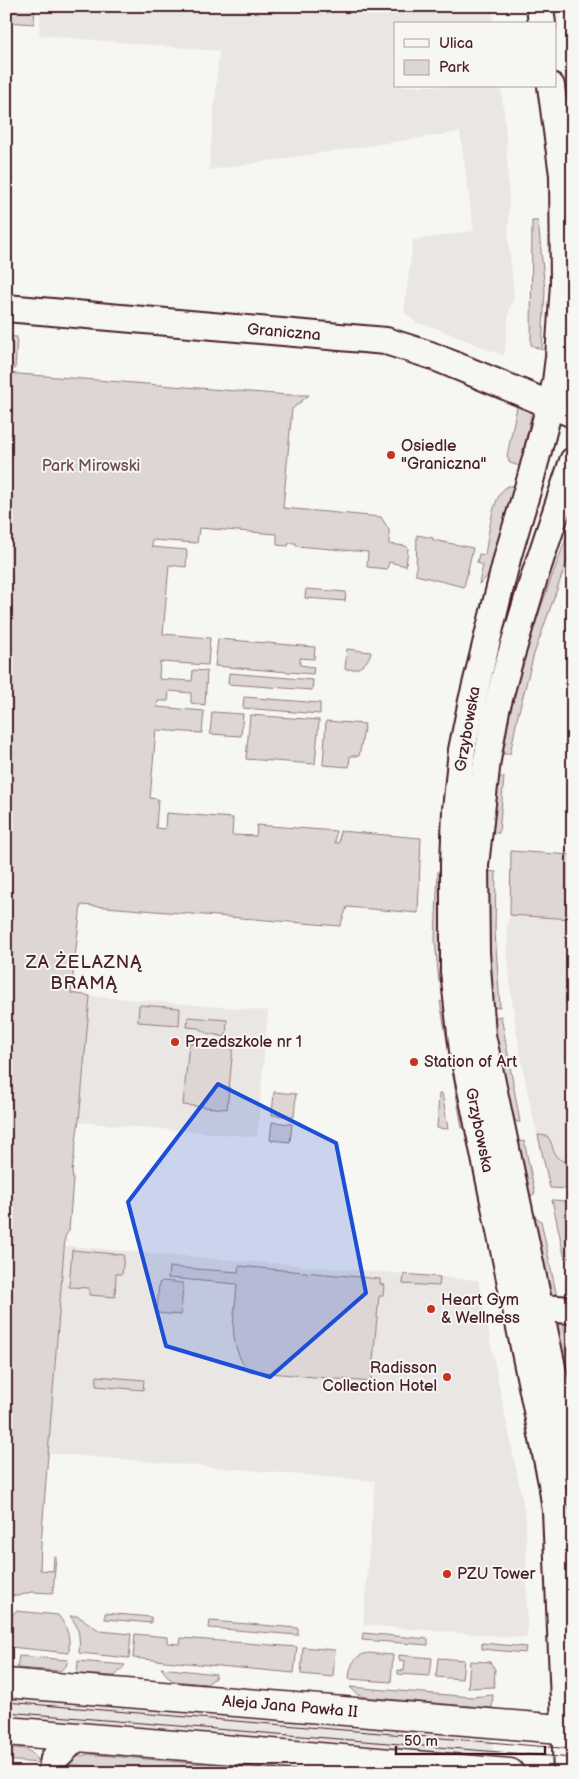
<svg xmlns="http://www.w3.org/2000/svg" width="579" height="1779" viewBox="0 0 579 1779" font-family="'Balsamiq Sans',sans-serif">
<rect width="100%" height="100%" fill="#f6f6f2"/>
<filter id="ink" filterUnits="userSpaceOnUse"><feTurbulence type="fractalNoise" baseFrequency=".02" numOctaves="2"/><feDisplacementMap in="SourceGraphic" scale="10" xChannelSelector="R" yChannelSelector="G"/><feConvolveMatrix kernelMatrix="1 2 1 2 8 2 1 2 1" color-interpolation-filters="sRGB"/></filter>
<g filter="url(#ink)">
<g fill="#e9e6e3">
<polygon points="41,6 492,6 494,24 395,24 395,86 501,86 506,134 509,207 508,236 514,297 509,310 504,356 434,327 416,323 404,312 413,240 474,231 460,132 209,170 219,51 39,35"/>
<polygon points="510,915 573,919 573,1189 550,1188 530,1104 519,1047 511,994 508,956 507,927"/>
<polygon points="90,996 268,1011 257,1137 79,1122"/>
<polygon points="65,1246 478,1280 526,1519 527,1638 363,1625 375,1481 48,1453"/>
<polygon points="6,1698 493,1738 492,1757 6,1717"/>
</g>
<g fill="#ddd6d5" stroke="#947a80">
<polygon points="6,6 35,6 34,24 6,22"/>
<polygon points="532,221 538,221 545,290 542,350 531,345"/>
<polygon points="6,336 17,337 15,369 6,368"/>
<polygon points="6,373 288,395 309,395 292,409 283,508 381,517 389,530 389,544 406,546 408,548 406,566 389,562 387,569 367,567 368,552 296,546 296,543 289,543 288,546 277,545 277,534 199,528 197,543 152,540 152,547 187,550 186,567 169,565 163,634 210,638 208,665 160,662 159,679 192,681 193,670 207,671 205,705 191,703 191,693 169,691 168,701 158,701 157,707 204,711 202,733 156,730 150,798 158,799 156,828 165,829 166,813 233,818 232,835 256,836 257,825 336,831 335,843 339,843 340,831 421,838 418,913 347,907 340,926 81,905 71,993 90,996 80,1111 72,1172 73,1180 69,1230 65,1237 41,1544 40,1570 53,1571 54,1557 56,1557 53,1593 31,1592 18,1596 6,1595"/>
<polygon points="518,402 532,411 520,466 510,463 507,456"/>
<path d="M508,486H516L491,569L487,577L479,584L483,565L477,563L479,554L485,555C488,539 492,493 508,486Z"/>
<path d="M573,521V544L534,654L518,715L510,754H504L501,752C517,672 543,597 573,521Z"/>
<polygon points="417,535 433,538 433,540 473,548 464,587 416,575"/>
<polygon points="306,589 346,592 345,601 305,598"/>
<polygon points="218,639 315,647 314,659 300,658 300,665 314,667 313,674 215,666"/>
<path d="M347,649L371,652C367,665 359,671 345,669Z"/>
<polygon points="229,673 313,680 312,690 228,684"/>
<polygon points="244,697 320,703 320,714 243,708"/>
<polygon points="212,712 243,714 241,736 210,734"/>
<polygon points="250,715 319,720 315,764 246,759"/>
<polygon points="326,721 365,724 359,756 350,756 349,767 323,765"/>
<polygon points="500,777 504,777 499,833 493,833 490,830 497,778"/>
<polygon points="511,851 573,855 573,919 510,915"/>
<polygon points="438,871 445,871 445,983 439,982 435,940"/>
<polygon points="487,871 496,872 495,931 500,1007 492,1008 489,967"/>
<polygon points="440,1001 445,1004 466,1125 462,1128"/>
<polygon points="139,1005 180,1008 179,1025 138,1022"/>
<polygon points="501,1016 520,1122 517,1122 510,1116 493,1018"/>
<polygon points="188,1017 227,1020 226,1037 207,1033 198,1028 187,1027"/>
<polygon points="189,1043 233,1047 227,1109 183,1105"/>
<polygon points="274,1092 296,1094 294,1117 272,1115"/>
<polygon points="442,1093 448,1129 437,1128 439,1094"/>
<polygon points="272,1122 292,1124 290,1142 270,1140"/>
<path d="M538,1135L547,1136C557,1148 548,1159 570,1162L569,1189L550,1188Z"/>
<polygon points="524,1141 535,1193 528,1199 516,1145 518,1142"/>
<path d="M552,1200L568,1201C567,1222 573,1241 573,1262L564,1255Z"/>
<polygon points="532,1217 536,1217 541,1221 558,1302 549,1298"/>
<polygon points="72,1250 124,1255 122,1274 116,1274 115,1297 89,1295 89,1288 69,1287"/>
<path d="M239,1266L380,1279V1284L384,1285L383,1296H379L371,1382L248,1371C226,1340 235,1319 237,1284L168,1278L169,1267L238,1272Z"/>
<polygon points="404,1274 440,1277 439,1286 403,1284"/>
<polygon points="163,1281 183,1283 181,1315 157,1313 159,1283"/>
<polygon points="558,1324 563,1324 573,1372 573,1392 569,1392 556,1325"/>
<polygon points="97,1376 144,1380 143,1390 96,1386"/>
<path d="M16,1611L58,1615C68,1628 70,1636 69,1653L10,1647L13,1614Z"/>
<polygon points="105,1613 151,1617 151,1623 105,1619"/>
<path d="M70,1616H78L100,1631L131,1634L129,1658L79,1653C80,1638 80,1628 70,1616Z"/>
<polygon points="210,1621 298,1628 298,1635 209,1628"/>
<polygon points="363,1633 428,1639 428,1645 362,1640"/>
<polygon points="135,1634 167,1637 167,1643 180,1644 181,1638 297,1647 294,1673 133,1658"/>
<polygon points="482,1643 526,1647 525,1653 482,1649"/>
<polygon points="303,1647 335,1650 333,1677 301,1674"/>
<path d="M369,1653L393,1655L391,1682L349,1679C350,1665 354,1655 369,1653Z"/>
<polygon points="399,1655 432,1658 430,1676 398,1674 398,1670 404,1671 405,1661 399,1660"/>
<polygon points="19,1656 68,1660 66,1666 60,1671 17,1668"/>
<polygon points="438,1658 464,1660 462,1679 436,1677"/>
<polygon points="78,1661 125,1665 115,1676 77,1674"/>
<polygon points="470,1661 490,1662 495,1669 494,1687 468,1688"/>
<polygon points="161,1668 216,1674 215,1678 207,1684 174,1681 171,1680"/>
<polygon points="350,1687 472,1697 493,1695 492,1708 365,1697 358,1695"/>
<path d="M6,1748C20,1748 33,1747 38,1763L6,1760Z"/>
<polygon points="88,1754 309,1773 164,1773 64,1764 69,1759"/>
</g>
<g fill="none" stroke-linecap="round" stroke-linejoin="round">
<defs>
<g id="minor">
<polyline points="540,6 542,24"/>
<polyline points="551,86 563,175 567,192"/>
<path id="s1" d="M563,175L564,284L559,357L556,382L530,481L508,555L472,701L462,750L456,810L454,864V971L463,1051L552,1483L556,1511L567,1773"/>
<path id="s2" d="M6,308L386,341L430,355L573,414"/>
<polyline points="573,461 534,578 508,665 496,710 487,760 475,865 476,952 482,1035 573,1467"/>
<polyline points="540,1308 573,1310"/>
<polyline points="51,1773 54,1759 77,1737"/>
</g>
<g id="major">
<path id="s3" d="M6,1683L573,1730"/>
<polyline points="6,1731 510,1773"/>
</g>
</defs>
<use href="#minor" stroke="#4a1f2b" stroke-width="30"/>
<use href="#major" stroke="#4a1f2b" stroke-width="31"/>
<use href="#minor" stroke="#f6f6f2" stroke-width="26"/>
<use href="#major" stroke="#f6f6f2" stroke-width="28"/>
<g stroke="#4a1f2b" stroke-width="1">
<polyline points="6,1702 573,1749"/>
<polyline points="6,1712 573,1758"/>
</g>
</g>
</g>
<path fill="#1d4ed8" fill-opacity="0.2" stroke="#1d4ed8" stroke-width="4" stroke-linejoin="round" d="M218,1084L336,1143L366,1293L270,1377L166,1346L128,1202Z"/>
<g fill="#c8321e" stroke="#f6f6f2" stroke-width="2">
<circle cx="391" cy="455" r="5"/>
<circle cx="175" cy="1042" r="5"/>
<circle cx="414" cy="1062" r="5"/>
<circle cx="431" cy="1309" r="5"/>
<circle cx="447" cy="1377" r="5"/>
<circle cx="447" cy="1574" r="5"/>
</g>
<g text-anchor="middle" dominant-baseline="central" stroke-width="4" stroke-linejoin="round" paint-order="stroke">
<g font-size="16" fill="#4a1f2b" stroke="#f6f6f2">
<text stroke="none"><textPath href="#s2" startOffset="279">Graniczna</textPath></text>
<text transform="translate(468 729) rotate(-80)">Grzybowska</text>
<text stroke="none"><textPath href="#s1" startOffset="970">Grzybowska</textPath></text>
<text stroke="none"><textPath href="#s3" startOffset="285">Aleja Jana Pawła II</textPath></text>
</g>
<g font-size="16" fill="#4a1f2b" stroke="#f6f6f2" text-anchor="start">
<text x="401" y="446">Osiedle<tspan x="401" dy="18">"Graniczna"</tspan></text>
<text x="185" y="1042">Przedszkole nr 1</text>
<text x="424" y="1062">Station of Art</text>
<text x="441" y="1300">Heart Gym<tspan x="441" dy="18">&amp; Wellness</tspan></text>
<text x="437" y="1368" text-anchor="end">Radisson<tspan x="437" dy="18">Collection Hotel</tspan></text>
<text x="457" y="1574">PZU Tower</text>
</g>
<g font-size="16" fill="#6f4d56" stroke="#f6f6f2">
<text x="91" y="466">Park Mirowski</text>
</g>
<g font-size="18" letter-spacing="1" fill="#4a1f2b" stroke="#f6f6f2">
<text x="84" y="962">ZA ŻELAZNĄ<tspan x="84" dy="21">BRAMĄ</tspan></text>
</g>
</g>
<rect width="579" height="1779" fill="none" stroke="#f6f6f2" stroke-width="25"/>
<rect x="12" y="12" width="554" height="1754" fill="none" stroke="#4a1f2b" stroke-width="2" filter="url(#ink)"/>
<rect x="394" y="22" width="162" height="65" fill="#f6f6f2" stroke="#b1a0a2"/>
<rect x="404" y="39" width="25" height="8" fill="#f6f6f2" stroke="#b1a0a2"/>
<text x="439" y="48" font-size="15" fill="#4a1f2b">Ulica</text>
<rect x="404" y="60" width="25" height="15" fill="#ddd6d5" stroke="#b1a0a2"/>
<text x="439" y="72" font-size="15" fill="#4a1f2b">Park</text>
<path d="M396 1746v8h149v-8" fill="none" stroke="#4a1f2b" stroke-width="2.5"/>
<text x="404" y="1746" font-size="15" fill="#4a1f2b" stroke="#f6f6f2" stroke-width="4" paint-order="stroke">50 m</text>
</svg>
